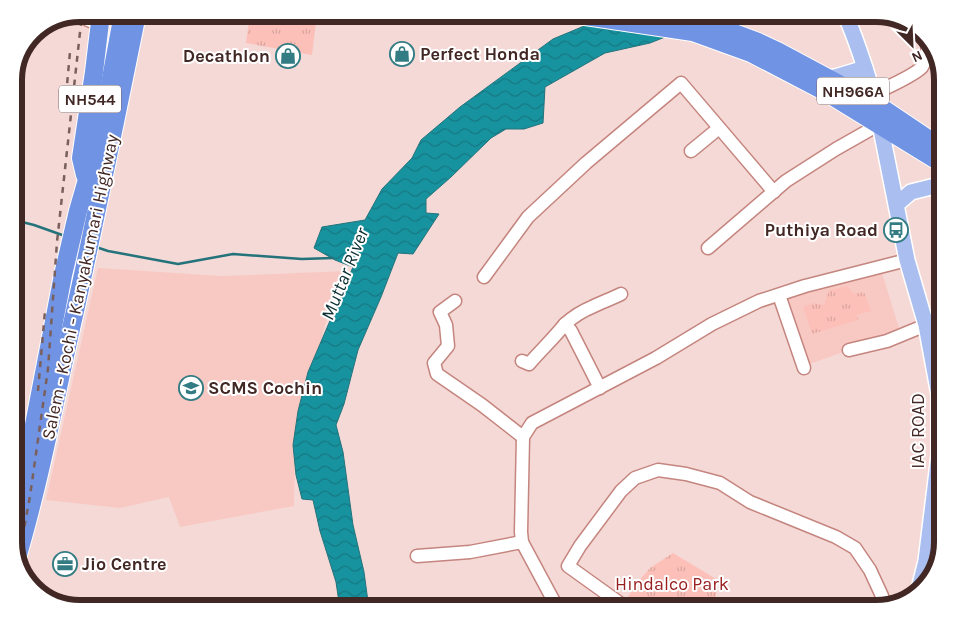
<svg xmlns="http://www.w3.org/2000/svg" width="957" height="623" viewBox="0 0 957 623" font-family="Karla,sans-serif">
<defs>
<pattern id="park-tufts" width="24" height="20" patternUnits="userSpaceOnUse" patternTransform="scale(1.25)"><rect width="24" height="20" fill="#fcc0b9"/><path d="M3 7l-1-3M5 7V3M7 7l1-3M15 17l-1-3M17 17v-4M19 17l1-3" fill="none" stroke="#d9a59f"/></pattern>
<pattern id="water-waves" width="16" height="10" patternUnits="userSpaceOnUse" patternTransform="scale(1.25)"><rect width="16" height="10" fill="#1793a0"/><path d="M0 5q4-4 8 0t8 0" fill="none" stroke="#167882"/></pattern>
</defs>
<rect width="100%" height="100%" fill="#f5d9d6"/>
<g fill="#f8c9c3">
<polygon points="98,268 222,276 346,271 325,324 295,453 294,506 180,527 169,497 120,508 46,500"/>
<polygon points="881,270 900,331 874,341 807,365 783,296"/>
</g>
<g fill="url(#park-tufts)">
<polygon points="250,14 317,14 312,55 246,43"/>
<polygon points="847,286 854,294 864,292 871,311 857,315 858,320 812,334 803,307 813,303 824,305 829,290"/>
<polygon points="673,553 716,579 716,601 711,609 632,609 624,603 637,583 650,568"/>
</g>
<polygon fill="url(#water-waves)" stroke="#24737b" points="613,14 723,14 650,43 605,53 545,87 543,123 524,129 506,129 491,138 451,177 426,199 426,213 439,214 413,254 398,253 381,297 358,350 344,404 336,425 343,452 353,525 364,572 369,609 340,609 336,582 320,531 313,500 302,499 296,475 293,445 298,411 308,372 353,267 335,260 314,248 322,227 365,220 382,189 412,158 421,140 460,107 553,39"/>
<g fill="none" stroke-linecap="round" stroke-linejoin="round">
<g stroke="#24737b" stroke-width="2.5">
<polyline points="14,220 34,225 65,236"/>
<polyline points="96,247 108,251 178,264 233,254 302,259 333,258"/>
</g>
<defs>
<g id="minor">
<polyline points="81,14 84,18 99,25"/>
<path d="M873,94C884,89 915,75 922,67C927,60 928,48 927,39"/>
<polyline points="691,151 719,128"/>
<polyline points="708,248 786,181 836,149 880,124"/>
<polyline points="484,277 528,217 586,163 681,83 774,192"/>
<polyline points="779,295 804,368"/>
<polyline points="455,301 440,312 446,325 448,346 434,363 437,374 482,405 523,437"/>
<path d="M565,324C573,317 582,311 592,307C602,302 611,299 621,294"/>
<polyline points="849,350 887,341 926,325"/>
<path d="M522,361L529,364C541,350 554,338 565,324L571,331L600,388"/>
<polyline points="417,556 470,552 522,542"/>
<polyline points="558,609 522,542 521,532 523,437 532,423 656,358 712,324 759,301 805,286 907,260"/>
<polyline points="628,609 568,566 580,546 621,491 635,478 658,470 686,474 720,483 750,502 836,537 855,548 870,570 882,596 885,607"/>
</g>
<g id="major">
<path d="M845,14C858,43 867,73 876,104L907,260L926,325L939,395V455L926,561L918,593"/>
<polyline points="827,78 835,77 865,68"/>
<polyline points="897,204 911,192 931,187 943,187"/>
</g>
<g id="highway">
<polyline points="572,14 693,32 751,53 824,91 943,164"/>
<polyline points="669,14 699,20 758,42 779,52 876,104 943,149"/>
<polyline points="85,175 81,158 94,72 101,14"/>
<polyline points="14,517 22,487 63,275 78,211 89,173 107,100 123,14"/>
<path d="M17,558C41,477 56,393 75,311C97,212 117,113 137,14"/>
</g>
</defs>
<use href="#minor" stroke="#c5857f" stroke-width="15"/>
<use href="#major" stroke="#fff" stroke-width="18"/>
<use href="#highway" stroke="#fff" stroke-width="20"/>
<use href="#minor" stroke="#fff" stroke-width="12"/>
<use href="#major" stroke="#aabeef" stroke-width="15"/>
<use href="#highway" stroke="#7193e4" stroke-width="18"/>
<g stroke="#7a605d" stroke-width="2.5" stroke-dasharray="6 6" stroke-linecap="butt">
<polyline points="65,107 70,52"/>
<polyline points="38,391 45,311"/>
<polyline points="14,543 20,519"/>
<polyline points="18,562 30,496 48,369 57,242 82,14"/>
</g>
</g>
<defs>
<symbol id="shop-ring" viewBox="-11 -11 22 22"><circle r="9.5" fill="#fff" stroke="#347c84" stroke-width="1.5"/><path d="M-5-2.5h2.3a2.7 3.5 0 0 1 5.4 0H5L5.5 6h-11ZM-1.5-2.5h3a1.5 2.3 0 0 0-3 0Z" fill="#347c84"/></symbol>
<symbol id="bus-ring" viewBox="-11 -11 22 22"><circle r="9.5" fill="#fff" stroke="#347c84" stroke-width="1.5"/><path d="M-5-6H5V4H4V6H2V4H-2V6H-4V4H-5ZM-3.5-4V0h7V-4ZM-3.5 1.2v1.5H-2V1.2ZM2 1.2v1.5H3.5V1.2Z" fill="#347c84"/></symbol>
<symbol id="university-ring" viewBox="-11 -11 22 22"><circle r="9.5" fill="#fff" stroke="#347c84" stroke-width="1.5"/><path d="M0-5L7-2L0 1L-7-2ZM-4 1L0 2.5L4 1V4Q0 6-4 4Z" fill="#347c84"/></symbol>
<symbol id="office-ring" viewBox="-11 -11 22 22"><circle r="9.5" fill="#fff" stroke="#347c84" stroke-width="1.5"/><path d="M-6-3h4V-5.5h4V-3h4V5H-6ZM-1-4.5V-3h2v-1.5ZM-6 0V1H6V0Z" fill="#347c84"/></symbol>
</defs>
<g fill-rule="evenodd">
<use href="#shop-ring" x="388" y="40" width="28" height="28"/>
<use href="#shop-ring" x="274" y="42" width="28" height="28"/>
<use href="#bus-ring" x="882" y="216" width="28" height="28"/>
<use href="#university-ring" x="177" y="374" width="28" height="28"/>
<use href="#office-ring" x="51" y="550" width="28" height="28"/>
</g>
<g text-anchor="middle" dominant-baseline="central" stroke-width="4" stroke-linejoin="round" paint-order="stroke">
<g fill="#fff" stroke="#7b6866" stroke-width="1">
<rect x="817" y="77.5" width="72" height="27" rx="4"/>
<rect x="59" y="85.5" width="62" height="27" rx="4"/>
</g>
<g font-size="16" font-weight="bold" fill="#422825">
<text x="853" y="91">NH966A</text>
<text x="90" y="99">NH544</text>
</g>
<g font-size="18" font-weight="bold" fill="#422825" stroke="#fff" text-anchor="start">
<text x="420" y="54">Perfect Honda</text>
<text x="270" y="56" text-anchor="end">Decathlon</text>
<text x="878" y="230" text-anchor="end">Puthiya Road</text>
<text x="208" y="388">SCMS Cochin</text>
<text x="82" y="564">Jio Centre</text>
</g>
<g font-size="18" fill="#422825" stroke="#fff">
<text transform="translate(80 287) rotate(-78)">Salem - Kochi - Kanyakumari Highway</text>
<text transform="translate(918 431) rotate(-90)">IAC ROAD</text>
</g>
<g font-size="18" fill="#992021" stroke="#fff">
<text x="672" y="584">Hindalco Park</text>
</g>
<g font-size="19" font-style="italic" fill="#0e3034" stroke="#fff">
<text transform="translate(345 274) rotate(-68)">Muttar River</text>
</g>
</g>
<path d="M0 0H957V623H0ZM80 22H876A58 58 0 0 1 934 80V542A58 58 0 0 1 876 600H80A58 58 0 0 1 22 542V80A58 58 0 0 1 80 22Z" fill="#fff" fill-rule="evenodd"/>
<path fill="none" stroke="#422825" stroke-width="6" d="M80 22H876A58 58 0 0 1 934 80V542A58 58 0 0 1 876 600H80A58 58 0 0 1 22 542V80A58 58 0 0 1 80 22Z"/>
<g transform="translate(912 45) rotate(156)" stroke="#ffffff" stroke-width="4" paint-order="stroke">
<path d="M0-4L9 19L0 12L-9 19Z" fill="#422825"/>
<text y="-8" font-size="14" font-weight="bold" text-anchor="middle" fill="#422825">N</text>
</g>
</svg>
